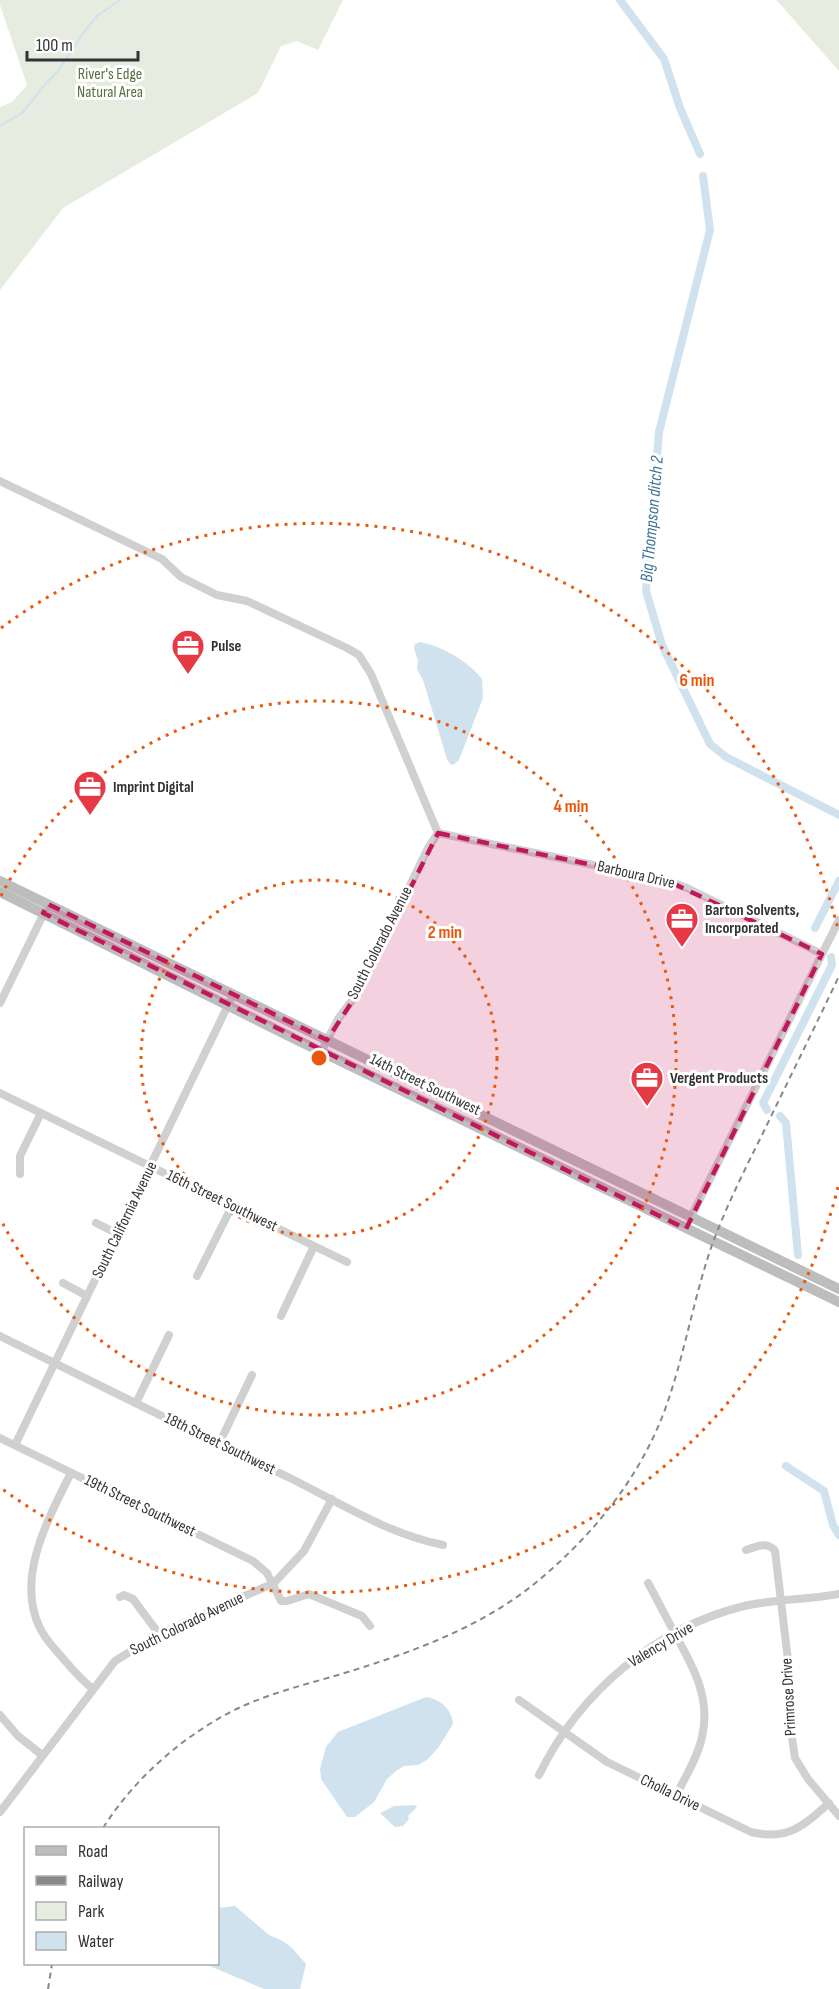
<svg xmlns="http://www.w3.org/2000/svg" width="839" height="1989" viewBox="0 0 839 1989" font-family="'Sofia Sans Condensed',sans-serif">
<rect width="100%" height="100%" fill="#fff"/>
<g fill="#e6ecdf">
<polygon points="0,0 343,0 318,50 297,41 281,46 258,93 63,208 0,290 0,107 12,102 27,85 0,5"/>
<polygon points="776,0 839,0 839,71 780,4"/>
</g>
<g fill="#cfe2ee">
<path d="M420,642C442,646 468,661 482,679L483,698L459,760L453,765L450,764L447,759L423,680L417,669L418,661L414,648L415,644Z"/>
<path d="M426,1697C440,1699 452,1709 453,1724L438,1748L427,1760L418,1765L404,1766L396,1771L387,1779L374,1802L355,1817H347L321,1779L320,1769L326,1747L338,1732Z"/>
<polygon points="414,1805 417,1807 408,1816 409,1819 403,1826 395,1827 380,1813 394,1806"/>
<polygon points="235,1906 269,1935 283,1941 292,1948 306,1964 300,1989 264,1989 205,1964 218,1964 218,1908"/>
</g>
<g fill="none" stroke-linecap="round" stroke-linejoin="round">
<polyline stroke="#cfe2ee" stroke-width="2" points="0,126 22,113 47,82 58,71 84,32 97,16 120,0"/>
<g stroke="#cfe2ee" stroke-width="8">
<polyline points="620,0 664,59 680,108 700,154"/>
<polyline points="703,176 710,230 659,432 646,591 662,645 710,744 726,757 839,815"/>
<polyline points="815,928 839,881"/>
<polyline points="767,1110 763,1103 832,965 831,957"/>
<polyline points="780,1116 786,1123 798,1255"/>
<polyline points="786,1466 824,1491 833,1525 839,1535"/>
</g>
<g stroke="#d0d0d0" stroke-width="8">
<polyline points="0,481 162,559 181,577 217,595 247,601 347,648 359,655 371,674 438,833"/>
<polyline points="438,833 666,880 687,888 822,954"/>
<polyline points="0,1003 45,911"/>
<polyline points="321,1052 338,1019 359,991 428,848 438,833"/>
<polyline points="0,1093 347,1262"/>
<polyline points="20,1174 20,1156 41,1113"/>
<polyline points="690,1219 839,920"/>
<polyline points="96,1223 118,1234"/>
<polyline points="197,1276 232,1206"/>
<polyline points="63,1283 87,1296"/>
<polyline points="281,1316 314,1246"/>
<path d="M0,1336C97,1384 193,1432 290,1478C340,1503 388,1534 443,1545"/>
<polyline points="136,1403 169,1335"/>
<polyline points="0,1438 253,1561 267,1573 281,1601 287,1601 309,1594 362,1616 370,1626"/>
<polyline points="219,1444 252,1375"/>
<polyline points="15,1445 233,995"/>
<path d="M71,1473C49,1517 16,1576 39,1626C44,1638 53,1647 61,1656C71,1668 80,1679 93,1689"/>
<path d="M746,1550C757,1546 768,1541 775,1551L788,1660L791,1731L795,1758L808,1779L839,1816"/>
<path d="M648,1583C658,1601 667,1619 676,1636C694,1668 711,1699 702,1737C698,1757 685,1777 676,1796"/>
<polyline points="120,1597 124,1595 133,1599 159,1634"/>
<path d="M519,1700L607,1762L751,1832C788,1841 803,1826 829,1803"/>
<polyline points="0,1715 18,1736 42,1755"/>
<path d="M539,1775C579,1693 655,1628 744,1606C775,1599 808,1600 839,1594"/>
<polyline points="0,1812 115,1661 159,1634 274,1583 304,1551 332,1499"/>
</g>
<g stroke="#bdbdbd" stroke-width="10">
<polyline points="0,881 839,1289"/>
<polyline points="0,892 297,1040 839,1302"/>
</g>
<g stroke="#888" stroke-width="2" stroke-dasharray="6 4.5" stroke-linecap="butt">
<path d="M103,1828C133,1781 176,1742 225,1715C259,1696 300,1686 338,1675C407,1654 476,1630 533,1585C594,1535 644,1474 669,1398C686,1347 695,1293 713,1242C727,1205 745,1169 763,1133C788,1081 814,1029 839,976"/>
<polyline points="48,1989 52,1964"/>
</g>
</g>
<path fill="#c2185b" fill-opacity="0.2" stroke="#c2185b" stroke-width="4.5" stroke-dasharray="12 8" stroke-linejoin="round" d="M438,833L666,880L822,954L686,1229L43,913L48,904L327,1040L359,991Z"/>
<g fill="none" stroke="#e8590c" stroke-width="3" stroke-dasharray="3 6">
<circle cx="319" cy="1058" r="178"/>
<path d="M1 896A357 357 0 1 1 1 1220"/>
<path d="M838 1187A535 535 0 0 1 1 1488M1 628A535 535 0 0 1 838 929"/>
</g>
<defs>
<symbol id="office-pin" viewBox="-11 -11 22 30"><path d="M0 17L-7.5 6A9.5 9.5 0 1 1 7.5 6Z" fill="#e63946" stroke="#fff"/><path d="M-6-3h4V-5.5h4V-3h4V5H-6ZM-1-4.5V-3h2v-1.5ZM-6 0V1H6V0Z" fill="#fff"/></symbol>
</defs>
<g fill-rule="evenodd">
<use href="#office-pin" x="169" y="627" width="38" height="52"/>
<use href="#office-pin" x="71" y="768" width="38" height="52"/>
<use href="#office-pin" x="663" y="900" width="38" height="52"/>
<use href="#office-pin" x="628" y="1059" width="38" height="52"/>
</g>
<g text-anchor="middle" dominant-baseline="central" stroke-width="6" stroke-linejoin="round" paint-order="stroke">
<g font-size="16" fill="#56703f" stroke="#fff">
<text x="110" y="74">River's Edge<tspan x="110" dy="18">Natural Area</tspan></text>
</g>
<g font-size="16" font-weight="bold" fill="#333" stroke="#fff" text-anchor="start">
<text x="211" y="646">Pulse</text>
<text x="113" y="787">Imprint Digital</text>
<text x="705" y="910">Barton Solvents,<tspan x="705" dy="18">Incorporated</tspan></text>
<text x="670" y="1078">Vergent Products</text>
</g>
<g font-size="16" fill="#333" stroke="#fff">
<text transform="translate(636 875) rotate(13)">Barboura Drive</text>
<text transform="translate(380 943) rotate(-63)">South Colorado Avenue</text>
<text transform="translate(425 1085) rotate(26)">14th Street Southwest</text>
<text transform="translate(222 1201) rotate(26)">16th Street Southwest</text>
<text transform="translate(125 1220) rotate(-64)">South California Avenue</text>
<text transform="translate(220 1444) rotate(26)">18th Street Southwest</text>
<text transform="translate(140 1506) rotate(26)">19th Street Southwest</text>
<text transform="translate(187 1624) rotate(-26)">South Colorado Avenue</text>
<text transform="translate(661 1645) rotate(-31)">Valency Drive</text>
<text transform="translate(789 1697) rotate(-93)">Primrose Drive</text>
<text transform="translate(670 1793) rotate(26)">Cholla Drive</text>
</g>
<g font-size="18" font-style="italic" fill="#3f7597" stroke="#fff">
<text transform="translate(652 519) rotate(-85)">Big Thompson ditch 2</text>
</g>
</g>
<circle cx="319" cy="1058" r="9" fill="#e8590c" stroke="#fff" stroke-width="3"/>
<g font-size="18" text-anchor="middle" font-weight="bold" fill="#e8590c" stroke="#fff" stroke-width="6" stroke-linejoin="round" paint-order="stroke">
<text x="697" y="686">6 min</text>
<text x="571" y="812">4 min</text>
<text x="445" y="938">2 min</text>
</g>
<rect x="24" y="1827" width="195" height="138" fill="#ffffff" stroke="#adadad" stroke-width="1.5"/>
<rect x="36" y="1846" width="30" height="9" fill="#bdbdbd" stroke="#adadad" stroke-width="1.5"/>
<text x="78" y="1857" font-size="18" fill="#333333">Road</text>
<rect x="36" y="1876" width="30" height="9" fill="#888888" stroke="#adadad" stroke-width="1.5"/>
<text x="78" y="1887" font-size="18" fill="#333333">Railway</text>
<rect x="36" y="1902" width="30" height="18" fill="#e6ecdf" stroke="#adadad" stroke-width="1.5"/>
<text x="78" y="1917" font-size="18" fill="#333333">Park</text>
<rect x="36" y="1932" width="30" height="18" fill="#cfe2ee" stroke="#adadad" stroke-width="1.5"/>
<text x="78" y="1947" font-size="18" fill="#333333">Water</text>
<path d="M27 51v9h111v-9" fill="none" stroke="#333333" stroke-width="3"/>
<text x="36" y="51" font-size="18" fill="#333333" stroke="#ffffff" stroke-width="4.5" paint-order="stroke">100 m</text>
</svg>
